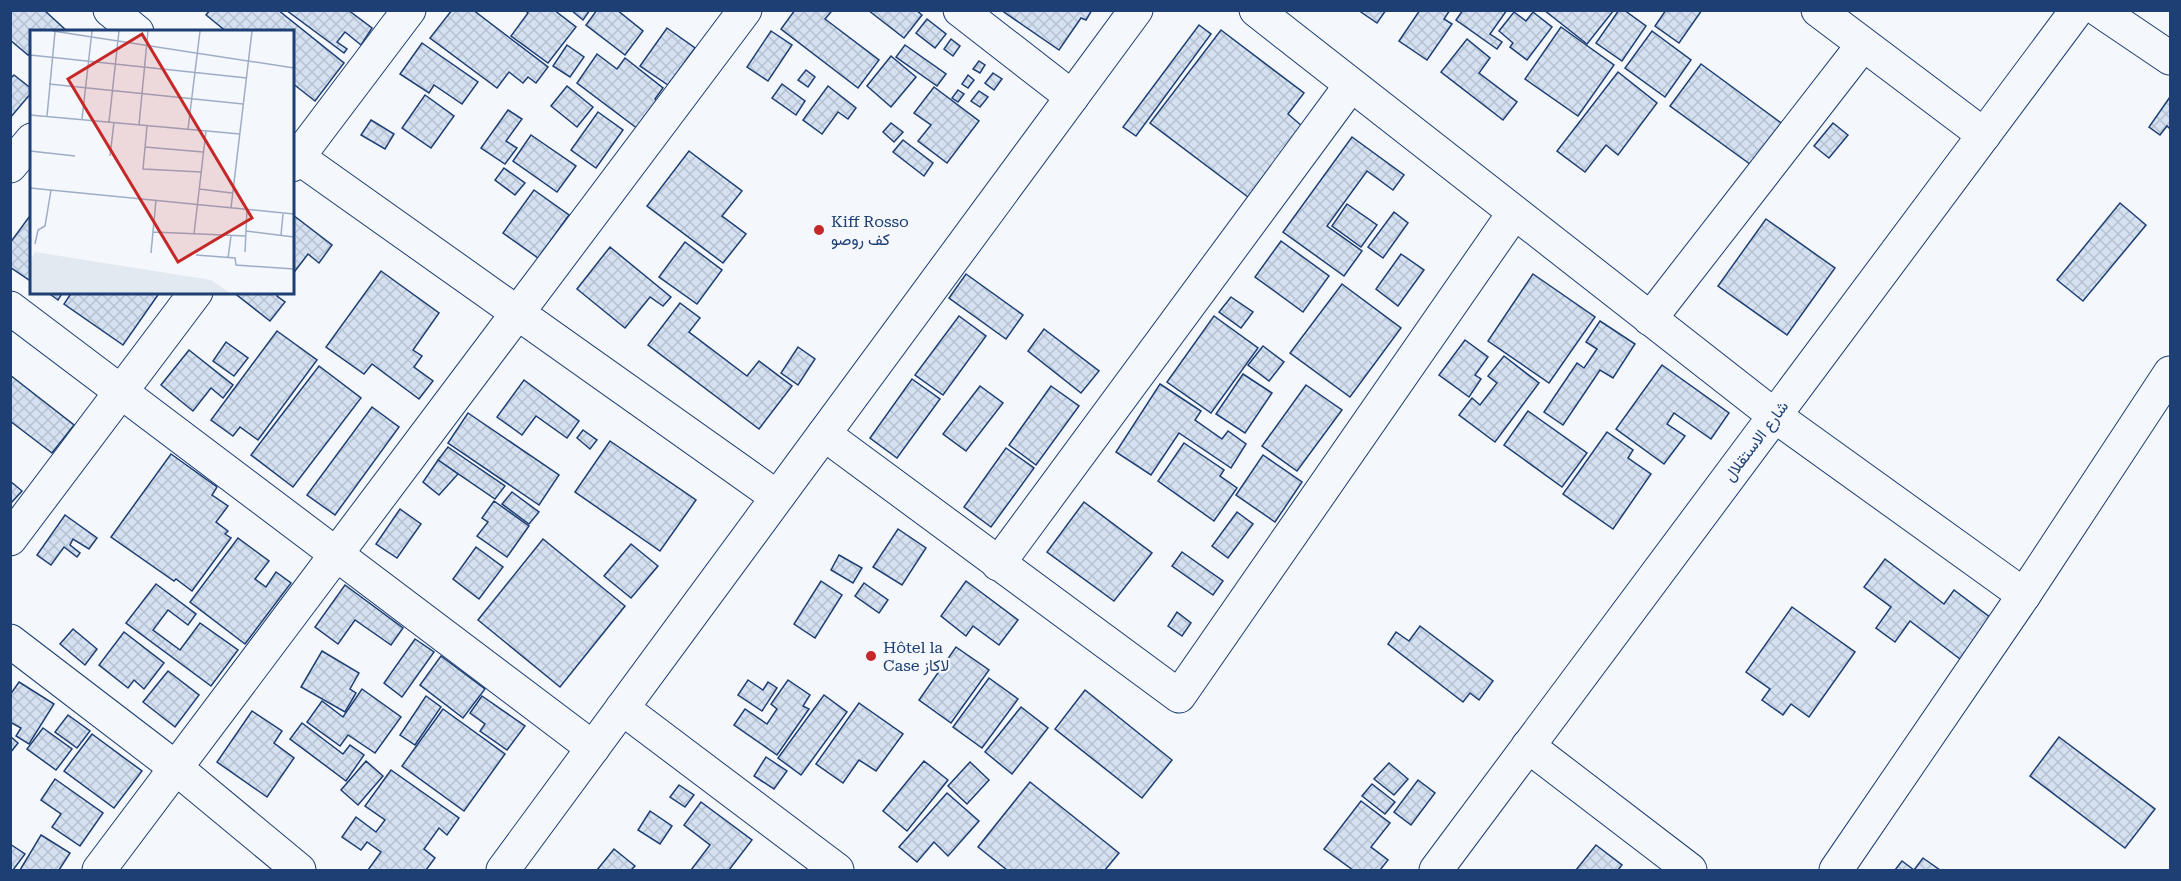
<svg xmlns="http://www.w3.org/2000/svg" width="2181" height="881" viewBox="0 0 2181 881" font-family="'Roboto Serif',Vazirmatn,serif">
<defs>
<pattern id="building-cross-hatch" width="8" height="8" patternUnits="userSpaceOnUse" patternTransform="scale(1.5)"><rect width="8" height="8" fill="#d5e0f0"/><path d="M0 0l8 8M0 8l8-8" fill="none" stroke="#b6c1d1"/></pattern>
</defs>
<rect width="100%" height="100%" fill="#f4f7fb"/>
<g fill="url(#building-cross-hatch)" stroke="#1d3f73" stroke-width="1.5">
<polygon points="13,10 44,10 68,32 32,32 32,52 28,55 10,40 10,13"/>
<polygon points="210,10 278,10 344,63 315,101 292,83 292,32 227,32 206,15"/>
<polygon points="286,10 348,10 372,28 361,45 345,32 337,42 347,49 344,53"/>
<polygon points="452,10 473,10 548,67 536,83 528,77 523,83 509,72 497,88 430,38"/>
<polygon points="525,10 554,10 576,27 548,63 511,36 528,13"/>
<polygon points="571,10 590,10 583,20"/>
<polygon points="597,10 617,10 643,31 625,55 586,25"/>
<polygon points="795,10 830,10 831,12 825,19 879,60 858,88 781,29"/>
<polygon points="868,10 916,10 922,15 904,38"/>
<polygon points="1001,10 1092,10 1086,20 1081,18 1059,50"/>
<polygon points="1358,10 1386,10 1377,23"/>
<polygon points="1420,10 1450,10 1444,19 1452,24 1427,60 1399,41"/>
<polygon points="1463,10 1507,10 1490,34 1502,42 1497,49 1456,20"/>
<polygon points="1544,10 1614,10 1587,44"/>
<polygon points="1619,10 1624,10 1646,26 1622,61 1596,43"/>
<polygon points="1666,10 1702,10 1679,43 1655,26"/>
<polygon points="1514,12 1526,21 1533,12 1552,27 1527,60 1510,47 1513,43 1499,31"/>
<polygon points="927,19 946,34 935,48 916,33"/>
<polygon points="1199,25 1211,34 1136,136 1123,127"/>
<polygon points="1561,27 1614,65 1578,116 1525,79"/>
<polygon points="667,28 695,48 668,85 640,66"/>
<polygon points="1221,30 1304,93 1288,114 1302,126 1248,197 1150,123"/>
<polygon points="771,31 792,45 768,81 747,67"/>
<polygon points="1652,31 1691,60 1665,97 1625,68"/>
<polygon points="951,39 960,46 953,56 944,49"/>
<polygon points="1467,39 1490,58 1479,73 1517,102 1503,120 1441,72"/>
<polygon points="422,43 478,82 462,104 434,85 429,93 400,74"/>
<polygon points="567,45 584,57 570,77 553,66"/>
<polygon points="905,45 946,74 937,86 896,57"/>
<polygon points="597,54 617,69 625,58 663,88 655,99 658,102 638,129 577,83"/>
<polygon points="891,56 916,77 891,107 867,86"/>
<polygon points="979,61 985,65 980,73 973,69"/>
<polygon points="1701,64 1784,125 1754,167 1670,106"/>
<polygon points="806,70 815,77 808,87 798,80"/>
<polygon points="1618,72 1657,103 1618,155 1606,145 1585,172 1557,151"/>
<polygon points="993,73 1002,79 994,90 985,83"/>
<polygon points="14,75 32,89 32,92 10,118 10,79"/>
<polygon points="968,75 974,80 968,88 962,84"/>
<polygon points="782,84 805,101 796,115 772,98"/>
<polygon points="567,86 593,107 577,127 551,106"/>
<polygon points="828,86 856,108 848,119 838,112 822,134 803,120"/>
<polygon points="934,87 979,121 947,163 918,141 931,125 914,113"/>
<polygon points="958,90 964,94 958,102 952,98"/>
<polygon points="979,91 988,97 980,107 971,101"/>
<polygon points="425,95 454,116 431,148 402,128"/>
<polygon points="2170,97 2170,129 2167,126 2160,135 2149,127"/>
<polygon points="508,110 522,119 506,141 517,148 505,164 481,148"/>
<polygon points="598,112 623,130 596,168 571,150"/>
<polygon points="371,120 394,134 385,149 361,135"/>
<polygon points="891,123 903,132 894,142 883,132"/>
<polygon points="1833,123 1848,135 1829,158 1814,146"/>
<polygon points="531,135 576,166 557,192 513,161"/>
<polygon points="1352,137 1404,175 1393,190 1367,171 1327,226 1362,251 1344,276 1283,232"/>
<polygon points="903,140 933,163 924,176 893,152"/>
<polygon points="689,151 742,191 722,216 746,234 723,263 647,206"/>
<polygon points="504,168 525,183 515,195 495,180"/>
<polygon points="534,190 569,215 538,258 503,233"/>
<polygon points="2120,203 2146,225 2083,301 2057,280"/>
<polygon points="1347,204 1377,225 1361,247 1332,226"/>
<polygon points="1394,212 1408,223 1383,258 1368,247"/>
<polygon points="32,213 32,282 10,267 10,243"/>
<polygon points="293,215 332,245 319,263 308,254 292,275"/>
<polygon points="1766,219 1835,268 1787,335 1718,286"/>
<polygon points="1281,241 1329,276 1303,312 1255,277"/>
<polygon points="685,242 722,270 697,304 659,277"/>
<polygon points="610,247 671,297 663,306 650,297 625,328 577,289"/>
<polygon points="1401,254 1424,270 1398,306 1376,289"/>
<polygon points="381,271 439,313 413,350 422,356 414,367 433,381 419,399 372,364 364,374 326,347"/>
<polygon points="966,274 1023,315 1006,339 949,298"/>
<polygon points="1533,274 1595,317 1549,383 1488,341"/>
<polygon points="1342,284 1401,328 1350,397 1290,353"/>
<polygon points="47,292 63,292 58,300"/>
<polygon points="72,292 160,292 123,345 64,304"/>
<polygon points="233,292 279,292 277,296 285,302 270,321"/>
<polygon points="1231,297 1253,312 1241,328 1219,312"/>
<polygon points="680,303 700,318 689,332 747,376 759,361 792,386 759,429 648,345"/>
<polygon points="959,316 986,336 943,395 915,375"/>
<polygon points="1214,316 1258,348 1211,413 1167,382"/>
<polygon points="1600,321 1635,344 1613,378 1600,370 1563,425 1544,412 1577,363 1584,368 1597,349 1586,342"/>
<polygon points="1044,329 1099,371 1081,393 1028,351"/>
<polygon points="277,331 317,360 258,440 240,427 233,436 211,420"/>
<polygon points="1465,340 1488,357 1475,375 1481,379 1469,397 1439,375"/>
<polygon points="226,342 248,358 234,376 213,361"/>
<polygon points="1263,346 1284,362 1269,381 1248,365"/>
<polygon points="798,347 815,359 798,385 781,373"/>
<polygon points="189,350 233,385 223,398 211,388 193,411 161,385"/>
<polygon points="1504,356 1539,383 1495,442 1459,415 1472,398 1480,405 1497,383 1488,376"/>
<polygon points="1662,365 1729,413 1711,439 1674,413 1667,424 1685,436 1664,464 1616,429"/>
<polygon points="319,366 361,398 293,487 251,455"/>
<polygon points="1243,374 1272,393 1245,433 1216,414"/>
<polygon points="10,375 74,425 52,453 10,421"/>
<polygon points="912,379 940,399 897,458 870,438"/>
<polygon points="524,380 579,421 567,438 536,416 522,435 497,417"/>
<polygon points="1160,384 1201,411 1195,420 1222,439 1228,431 1246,444 1231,468 1179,433 1151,475 1116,452"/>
<polygon points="1306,385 1342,410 1297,471 1262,446"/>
<polygon points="980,386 1003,403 966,451 943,434"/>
<polygon points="1051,386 1079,406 1036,465 1009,445"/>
<polygon points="372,407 399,427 335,515 307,495"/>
<polygon points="1528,411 1587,453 1562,487 1504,445"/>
<polygon points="468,413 559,475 539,505 448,443"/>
<polygon points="583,430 597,440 590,449 577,438"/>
<polygon points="1607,432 1633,450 1628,458 1651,474 1613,529 1563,494"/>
<polygon points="610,441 696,500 660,551 575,492"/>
<polygon points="1184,443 1224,470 1220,476 1237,488 1214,521 1158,481"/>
<polygon points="448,447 505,486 495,499 438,460"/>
<polygon points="1006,448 1034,468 991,527 964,507"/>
<polygon points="171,454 217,487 212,495 228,506 216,522 228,531 225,534 231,538 192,591 176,579 174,581 111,537"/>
<polygon points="1263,455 1302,482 1275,522 1236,495"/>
<polygon points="438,460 458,474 439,495 423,482"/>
<polygon points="10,481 22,491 10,504"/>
<polygon points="512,492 539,512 529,524 502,504"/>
<polygon points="494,501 529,526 507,557 477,536 488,522 482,518"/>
<polygon points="1084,502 1152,553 1114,601 1047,552"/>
<polygon points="400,509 421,524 397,558 376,544"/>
<polygon points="1237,512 1253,524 1228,558 1212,546"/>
<polygon points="65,515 97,538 89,549 73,539 70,545 80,553 77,557 64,547 51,565 37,555"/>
<polygon points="898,529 926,548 902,585 873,567"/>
<polygon points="238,538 269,561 255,579 266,587 276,572 291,583 245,644 190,602"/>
<polygon points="543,539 625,606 560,687 478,620"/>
<polygon points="631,544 658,566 631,598 604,576"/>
<polygon points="476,547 503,567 479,599 453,579"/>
<polygon points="1182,552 1223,581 1213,595 1172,566"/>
<polygon points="839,555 862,568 853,583 831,570"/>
<polygon points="1885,559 1944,604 1954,590 1991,618 1960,659 1910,621 1895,642 1876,628 1891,607 1864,587"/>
<polygon points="821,581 842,595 815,638 794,624"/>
<polygon points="966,581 1018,620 999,645 973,626 966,636 941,616"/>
<polygon points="864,583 888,600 879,613 855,596"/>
<polygon points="156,584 196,614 188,625 168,610 153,630 180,650 200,623 238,650 211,686 126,623"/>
<polygon points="345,585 403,628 391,645 355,620 338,644 315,627"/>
<polygon points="1792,607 1855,652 1809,717 1791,704 1783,715 1762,700 1770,689 1746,672"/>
<polygon points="1177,612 1191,623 1182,636 1168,626"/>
<polygon points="1420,626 1493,681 1479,700 1470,693 1463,702 1388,644 1396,632 1409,641"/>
<polygon points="73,629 97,649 85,665 60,644"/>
<polygon points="124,632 164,663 144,689 134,680 128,688 99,665"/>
<polygon points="415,639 434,652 402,697 384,683"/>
<polygon points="956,647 989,670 951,723 919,700"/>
<polygon points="322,651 359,673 350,689 356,693 345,712 301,687"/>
<polygon points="441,656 485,689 463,718 420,685"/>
<polygon points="168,671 199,695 175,727 143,702"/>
<polygon points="989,678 1018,699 982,748 953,727"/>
<polygon points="748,680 763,690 768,682 777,688 762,711 738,695"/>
<polygon points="788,680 810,695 803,706 809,709 777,755 734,725 745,709 767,724 777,709 771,704"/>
<polygon points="19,682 54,704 29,744 16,736 21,728 10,722 10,695"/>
<polygon points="362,689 401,717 375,753 348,735 340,746 307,722 322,701 343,717"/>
<polygon points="1085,690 1172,760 1142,798 1055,729"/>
<polygon points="824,695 847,712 801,775 778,758"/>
<polygon points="426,696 441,707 415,745 400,735"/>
<polygon points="482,696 525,726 507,750 480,731 485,724 470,713"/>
<polygon points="859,703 903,734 876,771 859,760 843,783 816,764"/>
<polygon points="1021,707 1048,728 1012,774 985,752"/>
<polygon points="443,709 505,754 464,811 402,766"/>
<polygon points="252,711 282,731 274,743 294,758 267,797 217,762"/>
<polygon points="68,715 90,731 77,748 55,732"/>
<polygon points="302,723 343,754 350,745 364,755 346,781 290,739"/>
<polygon points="43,728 72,749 56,770 27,749"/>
<polygon points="92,734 142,771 114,808 64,771"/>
<polygon points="10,736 18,743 10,753"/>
<polygon points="2059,737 2155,809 2125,848 2030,776"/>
<polygon points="766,757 787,771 774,789 754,776"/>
<polygon points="366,761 383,776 358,805 341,790"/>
<polygon points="924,761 948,780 907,831 883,811"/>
<polygon points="970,762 989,780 967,804 948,786"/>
<polygon points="1389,763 1408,779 1394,795 1374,779"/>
<polygon points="391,770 459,818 447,835 439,828 424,849 435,858 426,870 368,870 381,852 367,842 361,850 342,837 356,817 376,832 385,820 365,806"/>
<polygon points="55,779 103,813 80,846 52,827 61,814 41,800"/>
<polygon points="1418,780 1435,793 1411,825 1394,812"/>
<polygon points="1030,782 1119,853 1105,870 1007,870 978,847"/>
<polygon points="1372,784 1395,802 1385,814 1362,796"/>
<polygon points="679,785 694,795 685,807 670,797"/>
<polygon points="947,793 979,821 948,856 934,842 917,862 899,847"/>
<polygon points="1361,801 1390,823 1371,847 1388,860 1380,870 1353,870 1324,849"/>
<polygon points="701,802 752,840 729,870 691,870 710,845 684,825"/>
<polygon points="650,811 672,826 660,844 638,830"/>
<polygon points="41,835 70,853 59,870 20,870"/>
<polygon points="10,844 25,854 13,870 10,870"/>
<polygon points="1596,845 1622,865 1618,870 1576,870"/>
<polygon points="614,849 635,866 631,870 597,870"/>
<polygon points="1923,858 1940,870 1895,870 1902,861 1914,870"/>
</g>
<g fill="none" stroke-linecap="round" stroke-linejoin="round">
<defs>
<g id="minor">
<polyline points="110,10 137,32"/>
<polyline points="960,10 1072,97"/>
<polyline points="1256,10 1775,416 2024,595"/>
<polyline points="2099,10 2170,58"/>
<polyline points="292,153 777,497"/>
<polyline points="292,165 409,10"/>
<polyline points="10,166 32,140"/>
<polyline points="10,308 593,748"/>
<polyline points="1650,319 1862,46"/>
<polyline points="824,434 1179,696 1514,213"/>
<polyline points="10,539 196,292"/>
<polyline points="998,564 1351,85"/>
<polyline points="10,641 176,768 299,870"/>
<polyline points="622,708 837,870"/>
<polyline points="1528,746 1690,870"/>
<polyline points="99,870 745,10"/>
<polyline points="1836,870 2024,595 2170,373"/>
</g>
<g id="tertiary">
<polyline points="1818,10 1984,135"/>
<polyline points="503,870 1136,10"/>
</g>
<polyline id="trunk" points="1436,870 2077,10"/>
</defs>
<use href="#minor" stroke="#1d3f73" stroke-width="35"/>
<use href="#tertiary" stroke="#1d3f73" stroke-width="35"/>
<use href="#trunk" stroke="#1d3f73" stroke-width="35"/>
<use href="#minor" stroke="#f4f7fb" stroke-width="33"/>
<use href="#tertiary" stroke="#f4f7fb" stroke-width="33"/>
<use href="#trunk" stroke="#f4f7fb" stroke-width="33"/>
</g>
<g fill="#c62828" stroke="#f4f7fb" stroke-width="2">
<circle cx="819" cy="230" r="6"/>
<circle cx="871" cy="656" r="6"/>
</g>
<g text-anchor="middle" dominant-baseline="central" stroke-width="4.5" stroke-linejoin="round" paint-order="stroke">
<g font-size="16" fill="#1d3f73" stroke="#f4f7fb" text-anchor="start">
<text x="831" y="221">Kiff Rosso<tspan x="831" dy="18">كف روصو</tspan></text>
<text x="883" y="647">Hôtel la<tspan x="883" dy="18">Case لاكاز</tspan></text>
</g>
<g font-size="16" fill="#1d3f73" stroke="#f4f7fb">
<text transform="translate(1756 441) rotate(-53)">شارع الاستقلال</text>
</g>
</g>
<g transform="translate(30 30)">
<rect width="264" height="264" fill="#f4f7fb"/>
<path d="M5,222L181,250L200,263H0V232Z" fill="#e3e9f0"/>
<path fill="none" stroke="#9eadc5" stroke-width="1.5" d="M23,1L264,38M0,25L217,48M19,54L213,74M0,85L210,104M17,86L25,2M52,89L62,1M79,92L89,1M109,95L118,1M117,96L113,139L171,142M158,99L170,1M115,117L173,122M0,121L45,126M80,126L84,92M0,158L264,184M169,159L202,163M201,178L222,1M216,201L264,207M123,202L216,206M164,204L176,101M251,205L253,184M5,214L8,200L15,196L21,160M215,222L217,180M121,223L126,170M166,225L205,228L206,235L264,239M198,228L201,206"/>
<path fill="#c62828" fill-opacity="0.15" stroke="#c62828" stroke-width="3" d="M112,4L222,188L148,232L38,49Z"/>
<rect width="264" height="264" fill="none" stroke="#1d3f73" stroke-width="3"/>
</g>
<rect width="2181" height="881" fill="none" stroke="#1d3f73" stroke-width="24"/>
</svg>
